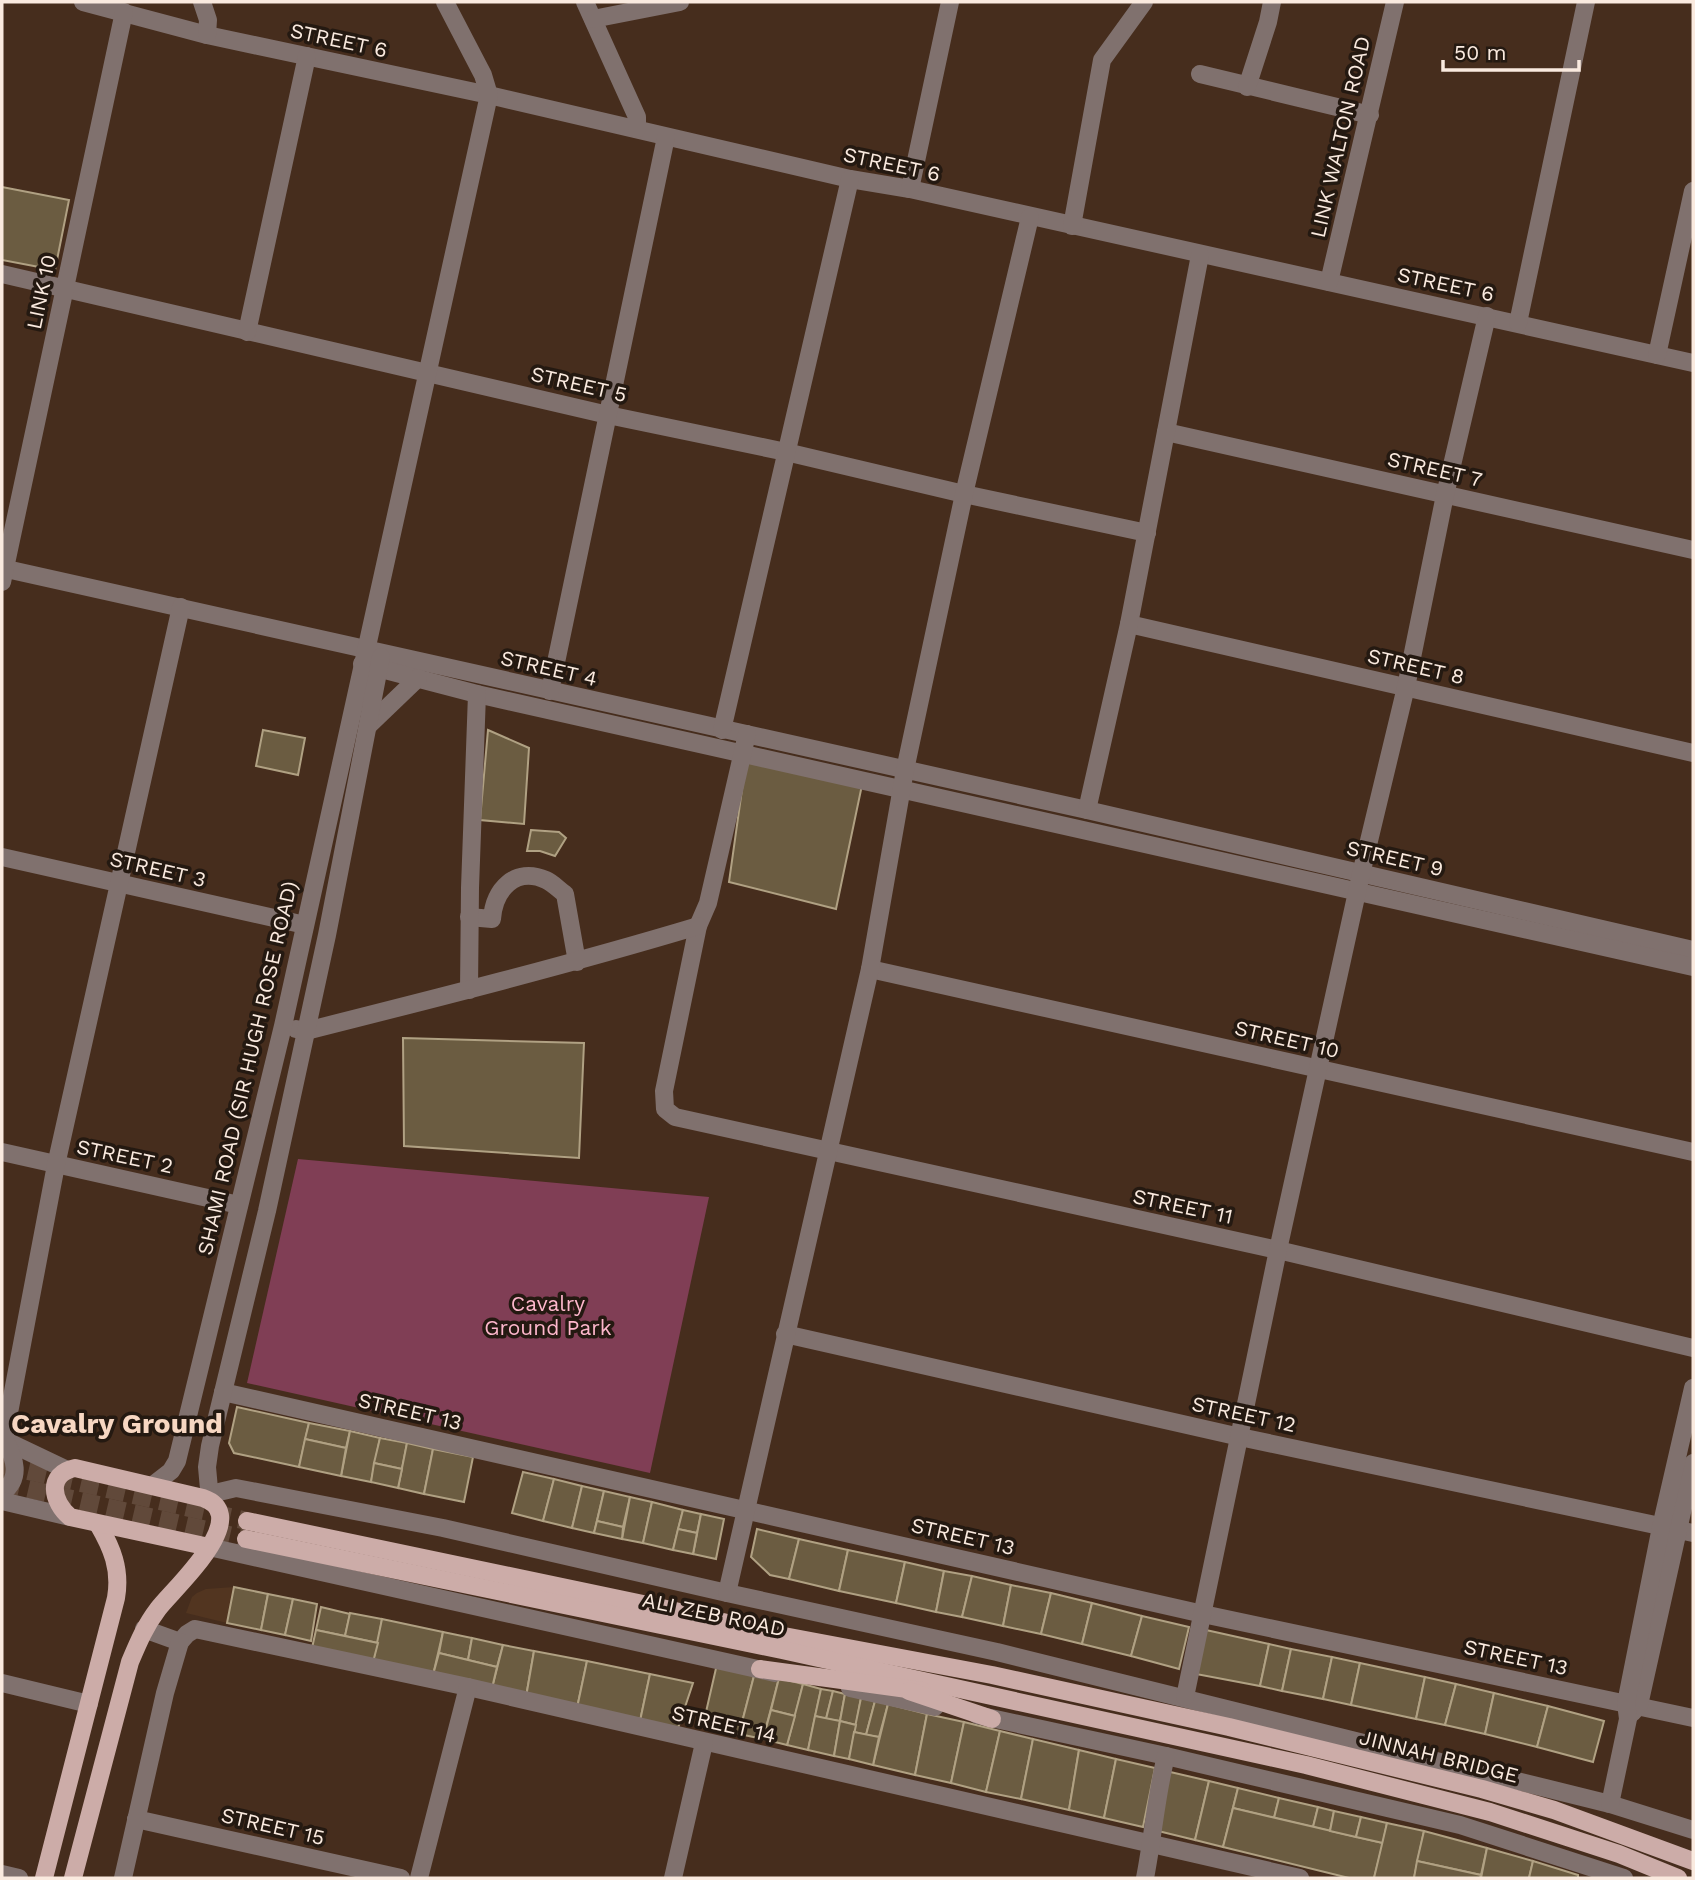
<svg xmlns="http://www.w3.org/2000/svg" width="1695" height="1880" viewBox="0 0 1695 1880" font-family="'Work Sans',sans-serif">
<rect width="100%" height="100%" fill="#462d1d"/>
<polygon fill="#523520" points="234,1587 227,1623 186,1613 192,1597 197,1593 206,1589"/>
<polygon fill="#803e55" points="298,1159 709,1197 650,1473 247,1383"/>
<g fill="#6b5c41" stroke="#b0a183" stroke-width="2">
<polygon points="2,187 69,200 55,270 2,260"/>
<polygon points="263,730 305,738 298,775 256,766"/>
<polygon points="488,730 529,748 524,824 480,820"/>
<polygon points="746,761 862,785 836,909 729,882"/>
<polygon points="531,830 559,832 566,838 555,856 540,851 527,851"/>
<polygon points="403,1038 584,1043 579,1158 404,1146"/>
<polygon points="237,1407 309,1423 299,1467 234,1453 229,1443"/>
<polygon points="309,1423 350,1431 346,1448 305,1439"/>
<polygon points="350,1431 380,1438 371,1482 341,1476"/>
<polygon points="380,1438 407,1443 402,1469 374,1463"/>
<polygon points="305,1439 346,1448 341,1476 299,1467"/>
<polygon points="407,1443 433,1449 424,1494 398,1488"/>
<polygon points="433,1449 473,1457 464,1502 424,1494"/>
<polygon points="374,1463 402,1469 398,1488 371,1482"/>
<polygon points="523,1472 554,1479 543,1521 512,1513"/>
<polygon points="554,1479 582,1486 572,1528 543,1521"/>
<polygon points="582,1486 604,1491 594,1533 572,1528"/>
<polygon points="604,1491 630,1497 623,1527 597,1521"/>
<polygon points="630,1497 652,1502 643,1543 622,1539"/>
<polygon points="652,1502 683,1510 673,1550 643,1543"/>
<polygon points="683,1510 701,1514 697,1533 678,1529"/>
<polygon points="701,1514 724,1519 716,1559 693,1554"/>
<polygon points="597,1521 623,1527 622,1539 594,1533"/>
<polygon points="678,1529 697,1533 693,1554 673,1550"/>
<polygon points="757,1529 799,1539 789,1579 770,1575 751,1557"/>
<polygon points="799,1539 848,1550 839,1591 789,1579"/>
<polygon points="848,1550 905,1562 896,1603 839,1591"/>
<polygon points="905,1562 944,1571 936,1612 896,1603"/>
<polygon points="944,1571 972,1576 962,1617 936,1612"/>
<polygon points="972,1576 1011,1585 1003,1626 962,1617"/>
<polygon points="1011,1585 1051,1593 1041,1634 1003,1626"/>
<polygon points="234,1587 268,1594 261,1630 227,1623"/>
<polygon points="1051,1593 1092,1603 1082,1644 1041,1634"/>
<polygon points="268,1594 293,1599 285,1635 261,1630"/>
<polygon points="293,1599 317,1604 311,1641 285,1635"/>
<polygon points="1092,1603 1142,1616 1131,1656 1082,1644"/>
<polygon points="321,1607 350,1614 345,1636 316,1630"/>
<polygon points="350,1613 382,1619 378,1643 345,1636"/>
<polygon points="1142,1616 1189,1627 1179,1669 1131,1656"/>
<polygon points="382,1619 443,1632 433,1675 373,1662"/>
<polygon points="316,1630 378,1643 373,1662 312,1648"/>
<polygon points="1206,1630 1269,1644 1260,1686 1196,1674"/>
<polygon points="443,1632 472,1638 468,1660 439,1653"/>
<polygon points="472,1638 503,1645 497,1667 468,1660"/>
<polygon points="1269,1644 1291,1649 1282,1691 1260,1686"/>
<polygon points="503,1645 534,1651 526,1697 492,1688"/>
<polygon points="1291,1649 1332,1657 1323,1699 1282,1691"/>
<polygon points="534,1651 587,1661 577,1708 526,1697"/>
<polygon points="439,1653 497,1667 492,1688 433,1675"/>
<polygon points="1332,1657 1360,1663 1351,1705 1323,1699"/>
<polygon points="587,1661 650,1674 640,1721 577,1708"/>
<polygon points="1360,1663 1425,1677 1416,1719 1351,1705"/>
<polygon points="717,1664 755,1672 739,1734 703,1725"/>
<polygon points="755,1672 779,1678 763,1739 739,1734"/>
<polygon points="650,1674 693,1683 678,1728 640,1721"/>
<polygon points="1425,1677 1456,1684 1445,1725 1416,1719"/>
<polygon points="779,1678 803,1684 795,1716 771,1710"/>
<polygon points="803,1684 821,1689 808,1750 787,1745"/>
<polygon points="1456,1684 1494,1693 1485,1734 1445,1725"/>
<polygon points="821,1689 833,1691 826,1719 815,1716"/>
<polygon points="833,1691 845,1694 840,1721 826,1719"/>
<polygon points="1494,1693 1548,1706 1537,1747 1485,1734"/>
<polygon points="845,1694 861,1698 856,1725 840,1721"/>
<polygon points="861,1698 875,1701 866,1735 854,1732"/>
<polygon points="875,1701 888,1704 879,1737 866,1735"/>
<polygon points="888,1704 927,1714 915,1775 873,1765"/>
<polygon points="1548,1706 1604,1721 1593,1762 1537,1747"/>
<polygon points="771,1710 795,1716 787,1745 763,1739"/>
<polygon points="927,1714 964,1722 951,1783 915,1775"/>
<polygon points="815,1716 840,1721 834,1756 808,1750"/>
<polygon points="840,1721 856,1725 849,1759 834,1756"/>
<polygon points="964,1722 1000,1731 986,1792 951,1783"/>
<polygon points="1000,1731 1033,1739 1021,1799 986,1792"/>
<polygon points="854,1732 879,1737 873,1765 849,1759"/>
<polygon points="1033,1739 1079,1750 1069,1810 1021,1799"/>
<polygon points="1079,1750 1116,1759 1104,1818 1069,1810"/>
<polygon points="1116,1759 1155,1768 1143,1827 1104,1818"/>
<polygon points="1166,1771 1209,1781 1195,1840 1154,1830"/>
<polygon points="1209,1781 1238,1788 1223,1847 1195,1840"/>
<polygon points="1238,1788 1279,1798 1274,1818 1233,1808"/>
<polygon points="1279,1798 1318,1807 1313,1827 1274,1818"/>
<polygon points="1318,1807 1334,1811 1330,1831 1313,1827"/>
<polygon points="1233,1808 1383,1843 1374,1878 1349,1878 1223,1847"/>
<polygon points="1334,1811 1361,1817 1356,1837 1330,1831"/>
<polygon points="1361,1817 1387,1823 1383,1843 1356,1837"/>
<polygon points="1387,1823 1424,1831 1414,1878 1374,1878"/>
<polygon points="1424,1831 1487,1848 1481,1875 1417,1861"/>
<polygon points="1487,1848 1533,1861 1529,1878 1481,1878"/>
<polygon points="1417,1861 1481,1875 1480,1878 1414,1878"/>
<polygon points="1533,1861 1578,1875 1578,1878 1529,1878"/>
</g>
<g fill="none" stroke-linecap="round" stroke-linejoin="round">
<g stroke="#61493a" stroke-width="18" stroke-dasharray="18 9" stroke-linecap="butt">
<polyline points="2,1465 247,1521"/>
<polyline points="2,1483 246,1539"/>
</g>
<g stroke="#80716e" stroke-width="18">
<polyline points="83,2 207,35 489,95 850,179 910,189 1693,363"/>
<polyline points="202,2 208,20 207,35"/>
<polyline points="585,2 637,117 637,129"/>
<polyline points="593,19 680,2"/>
<polyline points="1200,74 1370,115"/>
<polyline points="1247,87 1268,22 1272,2"/>
<polyline points="910,189 950,2"/>
<polyline points="1072,226 1102,60 1144,2"/>
<polyline points="2,274 608,415 786,452 964,494 1147,533"/>
<polyline points="1329,282 1395,2"/>
<polyline points="1518,323 1586,2"/>
<polyline points="247,332 307,56"/>
<polyline points="1657,355 1693,191"/>
<polyline points="1166,432 1693,550"/>
<polyline points="2,568 1087,810 1693,950"/>
<polyline points="2,582 124,12"/>
<polyline points="1129,624 1693,753"/>
<polyline points="362,664 477,694 1693,967"/>
<polyline points="550,691 666,137"/>
<polyline points="369,725 418,678"/>
<polyline points="722,730 850,179"/>
<polyline points="747,734 708,903 698,926 664,1091 665,1109 675,1117 1278,1250 1693,1348"/>
<polyline points="1087,810 1129,624 1200,255"/>
<polyline points="2,857 305,925"/>
<path d="M469,917L492,919C494,890 515,866 546,880C553,883 559,890 565,894L577,962"/>
<polyline points="870,969 1693,1152"/>
<polyline points="469,990 470,888 477,694"/>
<path d="M296,1029L306,1031C437,998 568,965 698,926"/>
<polyline points="2,1152 239,1205"/>
<polyline points="785,1334 1240,1437 1693,1533"/>
<polyline points="223,1392 1203,1614 1693,1718"/>
<polyline points="4,1440 67,1470"/>
<polyline points="153,1485 171,1471 177,1461 283,1026 489,95 483,75 445,2"/>
<path d="M2,1493C22,1478 15,1458 4,1439L56,1165L181,607"/>
<polyline points="210,1500 219,1492 236,1488 443,1528 727,1593 997,1652 1610,1804 1693,1830"/>
<polyline points="210,1500 207,1467 210,1446 267,1211 327,935 381,657"/>
<polyline points="2,1501 70,1517"/>
<polyline points="209,1547 775,1673"/>
<polyline points="727,1593 870,969 905,770 964,494 1030,217"/>
<polyline points="144,1629 180,1642 187,1634 195,1629 468,1687 1300,1878"/>
<polyline points="2,1683 89,1704"/>
<polyline points="850,1688 935,1707"/>
<polyline points="1185,1697 1278,1250 1361,874 1406,687 1445,495 1487,316"/>
<polyline points="1632,1713 1639,1705 1693,1463"/>
<polyline points="977,1715 1166,1756 1460,1825 1624,1878"/>
<polyline points="1610,1804 1628,1719 1626,1703 1661,1527 1693,1388"/>
<polyline points="136,1819 401,1878"/>
<polyline points="2,1874 19,1878"/>
<polyline points="123,1878 165,1693 180,1642"/>
<polyline points="419,1878 468,1687"/>
<polyline points="673,1878 704,1743"/>
<path d="M1145,1878C1153,1837 1156,1796 1166,1756"/>
</g>
<g stroke="#ccaca8" stroke-width="18">
<polyline points="247,1521 662,1608 784,1636 992,1675 1229,1727 1482,1789 1554,1810 1693,1861"/>
<polyline points="246,1539 782,1650 1306,1765 1490,1812 1619,1854 1678,1878"/>
<polyline points="760,1669 922,1691"/>
<polyline points="909,1691 992,1719"/>
<path d="M44,1878L116,1598C121,1569 112,1548 98,1524"/>
<path d="M73,1878L130,1662C138,1643 145,1626 158,1609C174,1588 255,1516 203,1498L75,1468C46,1474 52,1502 70,1517L209,1547"/>
</g>
</g>
<g text-anchor="middle" dominant-baseline="central" stroke-width="7" stroke-linejoin="round" paint-order="stroke">
<g font-size="21" fill="#faeadf" stroke="#241911">
<text transform="translate(339 40) rotate(12)">STREET 6</text>
<text transform="translate(1340 137) rotate(-77)">LINK WALTON ROAD</text>
<text transform="translate(892 164) rotate(12)">STREET 6</text>
<text transform="translate(1446 284) rotate(12)">STREET 6</text>
<text transform="translate(41 292) rotate(-78)">LINK 10</text>
<text transform="translate(579 384) rotate(13)">STREET 5</text>
<text transform="translate(1435 469) rotate(13)">STREET 7</text>
<text transform="translate(1416 666) rotate(13)">STREET 8</text>
<text transform="translate(549 668) rotate(13)">STREET 4</text>
<text transform="translate(1395 858) rotate(13)">STREET 9</text>
<text transform="translate(158 869) rotate(13)">STREET 3</text>
<text transform="translate(1287 1039) rotate(13)">STREET 10</text>
<text transform="translate(247 1068) rotate(-77)">SHAMI ROAD (SIR HUGH ROSE ROAD)</text>
<text transform="translate(125 1156) rotate(12)">STREET 2</text>
<text transform="translate(1183 1206) rotate(12)">STREET 11</text>
<text transform="translate(410 1411) rotate(13)">STREET 13</text>
<text transform="translate(1244 1414) rotate(12)">STREET 12</text>
<text transform="translate(963 1536) rotate(13)">STREET 13</text>
<text transform="translate(714 1614) rotate(12)">ALI ZEB ROAD</text>
<text transform="translate(1516 1657) rotate(12)">STREET 13</text>
<text transform="translate(724 1724) rotate(13)">STREET 14</text>
<text transform="translate(1439 1756) rotate(14)">JINNAH BRIDGE</text>
<text transform="translate(273 1826) rotate(13)">STREET 15</text>
</g>
<g font-size="21" fill="#feb7cc" stroke="#241911">
<text x="548" y="1303">Cavalry<tspan x="548" dy="24">Ground Park</tspan></text>
</g>
<g font-size="28" font-weight="bold" fill="#f7d7c2" stroke="#241911">
<text x="117" y="1423">Cavalry Ground</text>
</g>
</g>
<rect width="1695" height="1880" fill="none" stroke="#faeadf" stroke-width="7"/>
<path d="M1443 60v10h136v-10" fill="none" stroke="#faeadf" stroke-width="3.5"/>
<text x="1454" y="60" font-size="21" fill="#faeadf" stroke="#241911" stroke-width="5" paint-order="stroke">50 m</text>
</svg>
